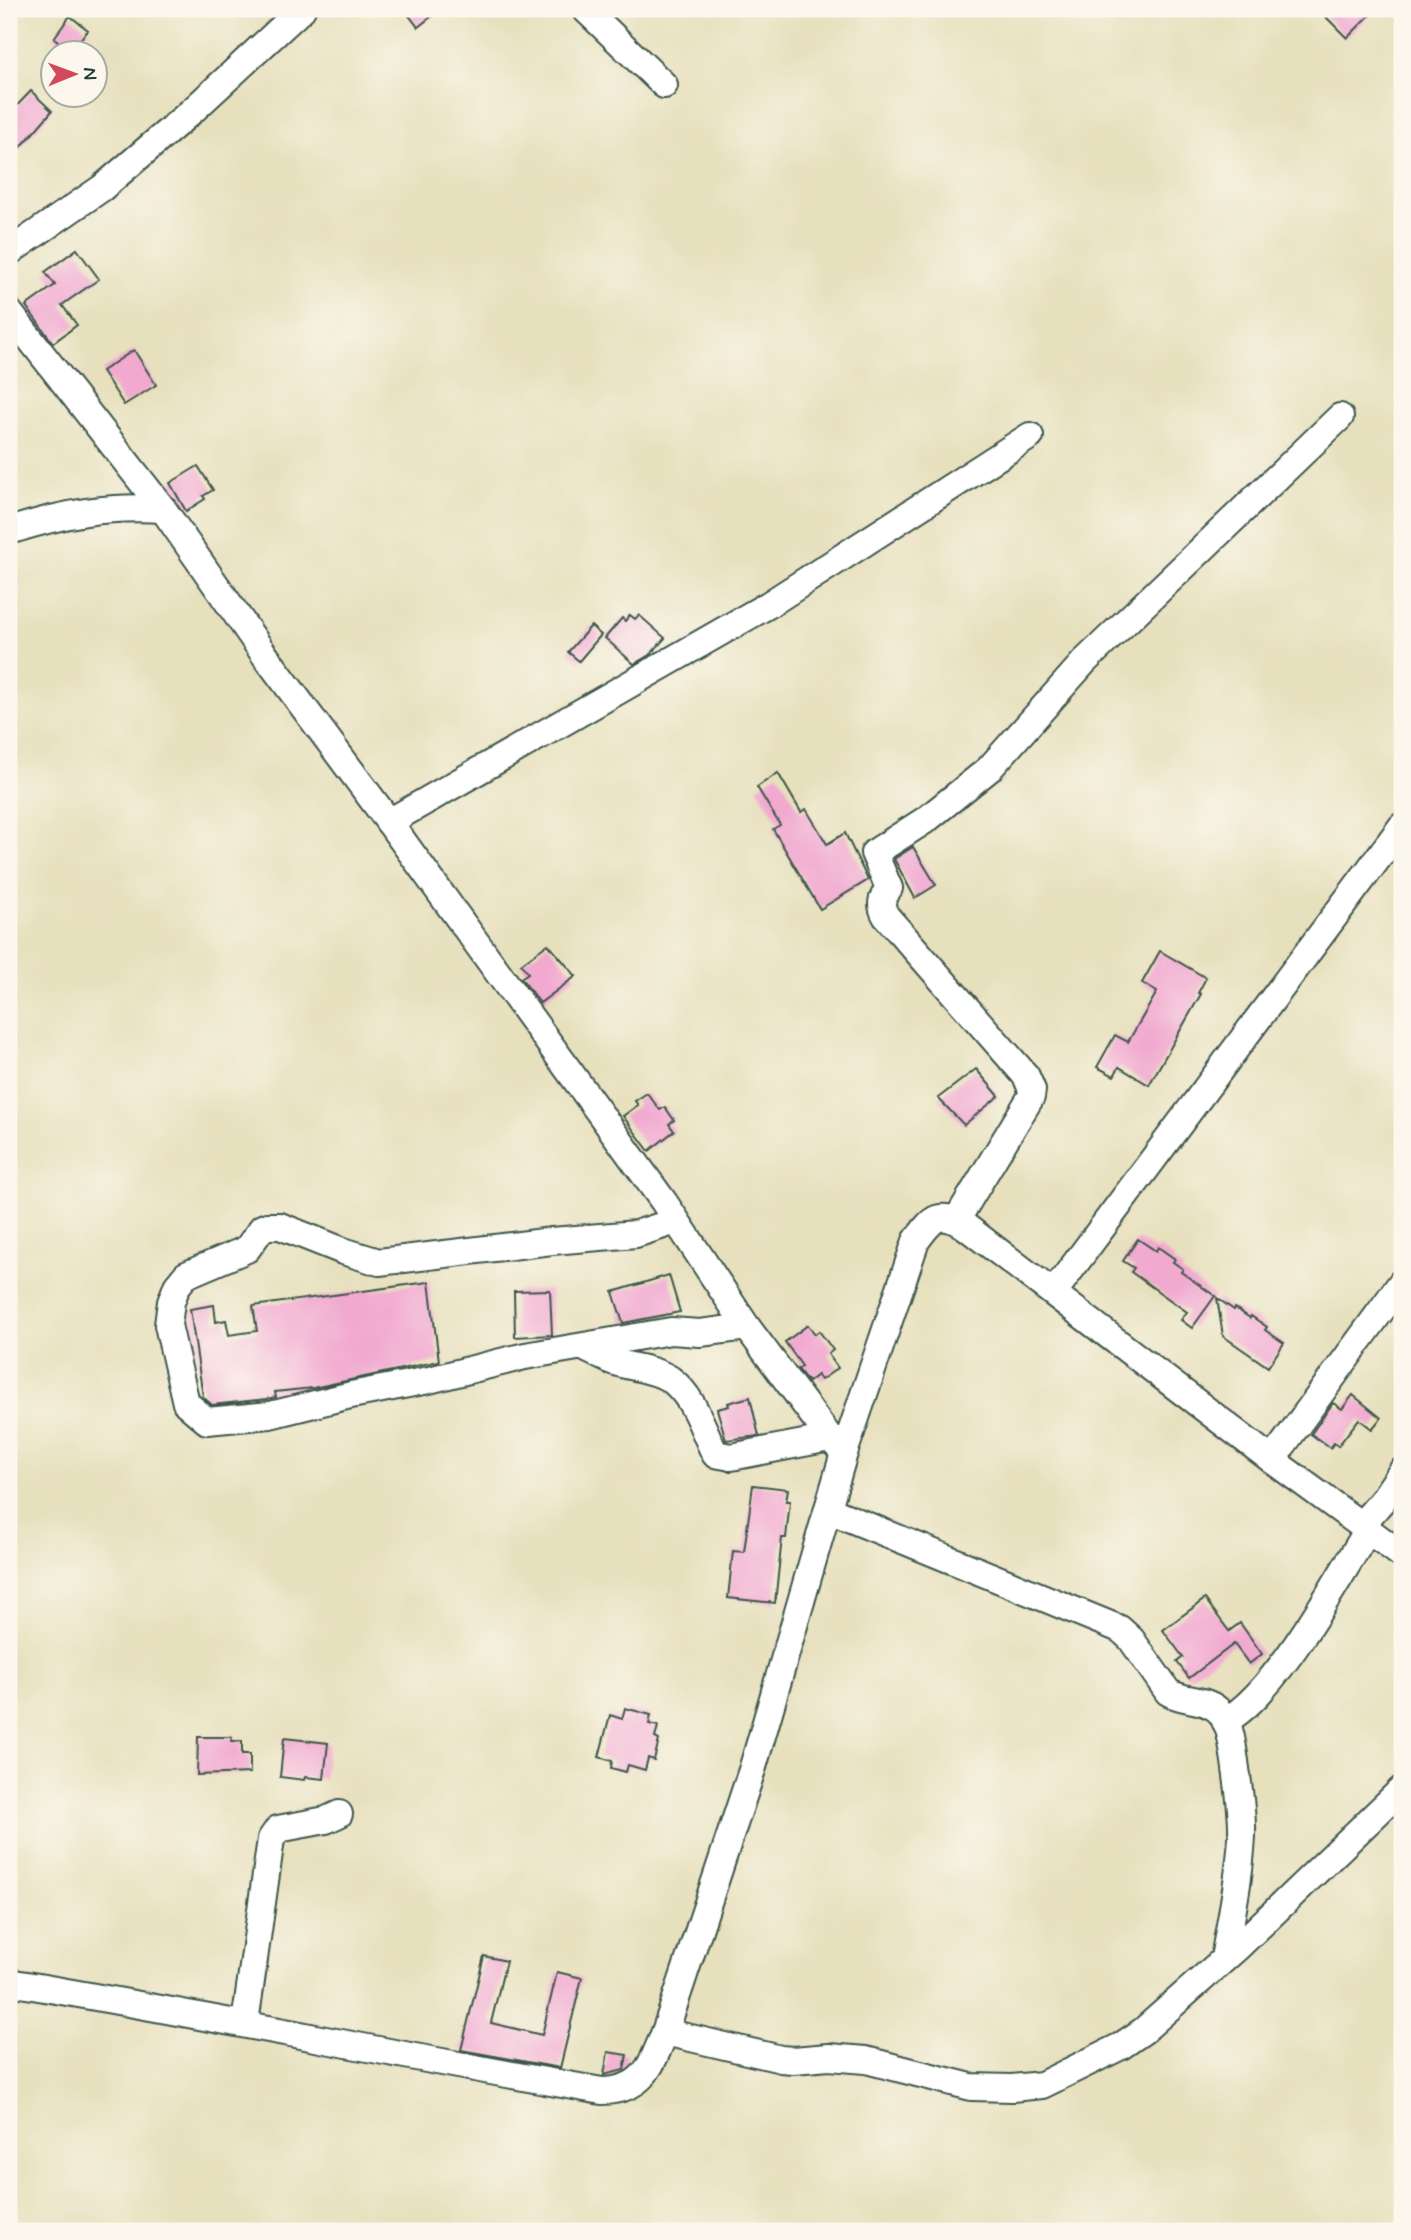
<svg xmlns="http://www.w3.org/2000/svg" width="1411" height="2240" viewBox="0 0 1411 2240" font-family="Mynerve,sans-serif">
<rect width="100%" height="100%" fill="#fbf7ec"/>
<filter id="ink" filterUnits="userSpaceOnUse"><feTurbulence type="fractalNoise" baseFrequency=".0143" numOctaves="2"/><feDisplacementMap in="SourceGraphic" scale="14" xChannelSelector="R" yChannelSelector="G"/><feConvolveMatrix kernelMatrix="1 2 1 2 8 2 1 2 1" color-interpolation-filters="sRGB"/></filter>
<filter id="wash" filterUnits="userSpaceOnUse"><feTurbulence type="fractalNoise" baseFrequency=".00686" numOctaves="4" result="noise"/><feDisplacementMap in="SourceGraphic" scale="28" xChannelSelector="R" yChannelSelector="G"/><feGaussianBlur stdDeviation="1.57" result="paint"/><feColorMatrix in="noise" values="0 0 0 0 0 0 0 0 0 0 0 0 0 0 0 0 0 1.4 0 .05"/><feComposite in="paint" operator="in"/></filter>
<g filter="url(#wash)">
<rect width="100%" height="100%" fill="#e7e0bd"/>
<g id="blocks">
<g fill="#f1a9d0">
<polygon points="404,9 441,9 418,27"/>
<polygon points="1318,9 1376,9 1347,38"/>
<polygon points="70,16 88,30 71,51 54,38"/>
<polygon points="31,91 52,111 21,147 9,136 9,114"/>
<polygon points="77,249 99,279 62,305 77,325 53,343 26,306 55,285 45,272"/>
<polygon points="134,350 156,385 124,405 102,371"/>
<polygon points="198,466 213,490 203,496 205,499 186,511 170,483"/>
<polygon points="630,615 635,619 639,615 665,638 651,654 634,664 605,638 622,618 625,621"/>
<polygon points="591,626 601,635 579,661 568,652"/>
<polygon points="778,773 801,812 806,809 827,844 845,833 868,880 820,909 773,829 780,825 757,787"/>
<polygon points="913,847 936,885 915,898 894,859"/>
<polygon points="548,944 576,976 540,1003 521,978 528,973 521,964"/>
<polygon points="1160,951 1206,978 1198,993 1201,994 1149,1085 1119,1067 1114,1076 1097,1067 1115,1035 1128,1042 1157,992 1142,983"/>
<polygon points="976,1069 999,1096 964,1125 938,1098"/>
<polygon points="647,1093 660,1110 665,1107 674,1120 669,1124 674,1131 649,1151 623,1116 638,1105 635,1101"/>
<polygon points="1138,1239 1156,1251 1158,1247 1175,1259 1173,1262 1183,1269 1181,1272 1215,1296 1192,1328 1181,1320 1187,1312 1131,1272 1134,1268 1123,1261"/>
<polygon points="669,1275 680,1312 623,1323 613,1292"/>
<polygon points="429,1282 439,1361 313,1388 275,1392 276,1397 267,1399 212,1405 203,1397 190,1309 214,1305 216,1322 226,1320 229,1335 257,1331 253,1306"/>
<polygon points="550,1290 552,1335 515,1337 514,1291"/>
<polygon points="1217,1298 1234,1310 1235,1308 1250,1318 1251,1316 1267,1327 1265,1330 1284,1343 1268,1367 1223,1336"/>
<polygon points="808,1325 815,1334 819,1331 833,1350 828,1354 838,1368 821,1380 817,1375 808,1382 798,1369 802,1366 785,1342"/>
<polygon points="1353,1395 1381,1418 1372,1429 1359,1419 1338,1446 1334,1443 1330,1448 1311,1434 1333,1403 1342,1409"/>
<polygon points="750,1397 759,1436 726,1440 717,1409 729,1406 728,1403"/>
<polygon points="753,1485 788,1489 786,1501 790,1501 786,1538 782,1538 775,1603 728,1598 733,1551 744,1552"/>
<polygon points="1205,1599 1229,1631 1240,1623 1262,1654 1249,1664 1234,1644 1189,1678 1177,1662 1183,1657 1163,1630"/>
<polygon points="625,1708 651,1715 649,1724 658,1726 655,1738 659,1740 654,1760 648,1758 645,1770 628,1765 626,1772 611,1768 612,1761 599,1757 610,1715 622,1719"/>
<polygon points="198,1737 232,1737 231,1741 242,1741 242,1754 250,1754 250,1773 197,1775"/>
<polygon points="284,1738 328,1743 324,1779 305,1777 304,1780 280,1777"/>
<polygon points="484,1956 506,1961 491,2023 542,2035 557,1972 582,1978 560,2068 461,2050"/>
<polygon points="608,2052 627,2055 624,2070 604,2075"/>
</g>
</g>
</g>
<g filter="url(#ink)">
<use href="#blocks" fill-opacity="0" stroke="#3d5549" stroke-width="2"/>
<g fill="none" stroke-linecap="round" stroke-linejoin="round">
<defs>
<g id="minor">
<polyline points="585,9 664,85"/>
<polyline points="9,252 102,188 193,110 302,9"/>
<polyline points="9,312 163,509 264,654 389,822 664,1202 747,1327 830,1438 844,1453"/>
<path d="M9,531C65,513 105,506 163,509"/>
<polyline points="389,822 768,605 1030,436"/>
<polyline points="676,1221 636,1234 552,1241 379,1262 343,1251 280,1226 267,1226 262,1228 247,1249 186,1275 177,1286 171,1302 168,1325 186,1403 207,1421 270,1415 351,1395 429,1380 525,1356 671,1331 700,1333 747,1327"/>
<path d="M956,1221L1031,1097L1032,1090L1026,1076L886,916C879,904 882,898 889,888L874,853L927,819L989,769L1084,662L1340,417"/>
<polyline points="1054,1292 1402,826"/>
<path d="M583,1347C592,1351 602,1357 612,1361C631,1368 653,1368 670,1379C694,1396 703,1430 715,1454L731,1457L830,1438"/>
<polyline points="1272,1460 1402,1282"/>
<path d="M829,1510L1120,1629L1131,1639L1168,1692C1184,1702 1203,1697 1218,1710C1231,1723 1232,1744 1235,1761C1238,1785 1243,1811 1242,1836C1240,1877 1231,1918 1224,1959"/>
<polyline points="1361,1525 1382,1501 1402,1471"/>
<path d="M1225,1721C1276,1694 1336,1581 1368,1530"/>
<path d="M9,1982C207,2015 404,2057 602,2091C644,2090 651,2066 665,2032L753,1767L844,1453L916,1241C933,1218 938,1210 965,1226L1272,1460L1402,1555"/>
<polyline points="245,2023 271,1839 278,1829 326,1820 339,1814"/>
<polyline points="665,2032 781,2059 793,2060 829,2057 866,2060 971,2087 1012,2088 1042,2085 1121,2046 1143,2031 1239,1946 1402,1789"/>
</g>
</defs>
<use href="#minor" stroke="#3d5549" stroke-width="30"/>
<use href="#minor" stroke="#fff" stroke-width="26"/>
</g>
</g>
<rect width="1411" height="2240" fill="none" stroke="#fbf7ec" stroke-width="35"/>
<g transform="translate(74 74) rotate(89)"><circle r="33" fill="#fbf7ec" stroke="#a3ada2" stroke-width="2"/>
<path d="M0-5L12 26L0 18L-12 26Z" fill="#d1495b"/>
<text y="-10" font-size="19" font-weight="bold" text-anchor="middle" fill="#1f3d34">N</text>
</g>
</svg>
